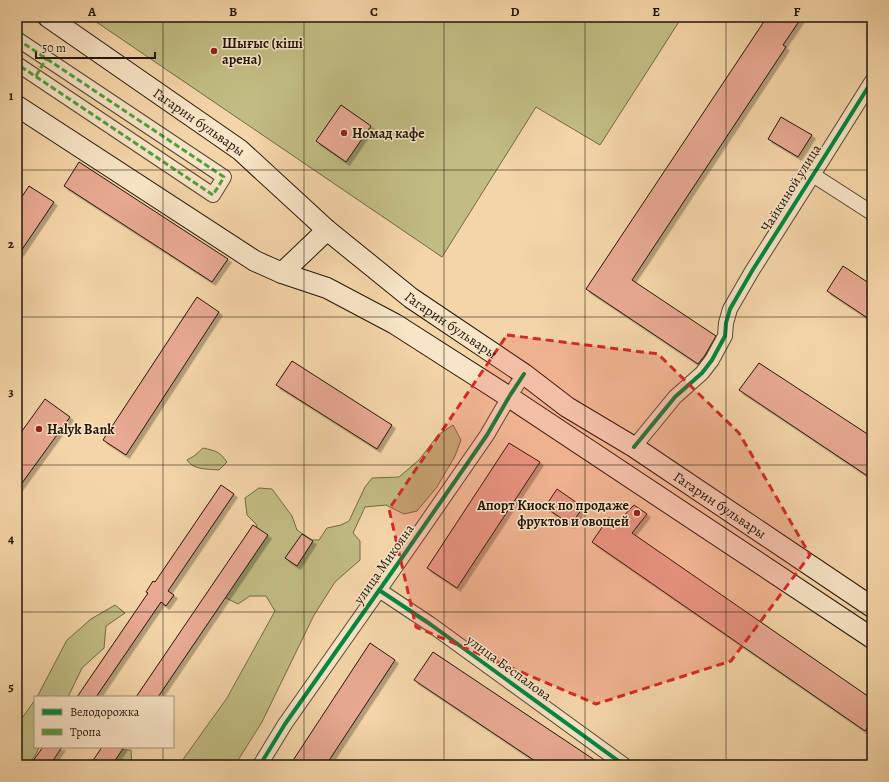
<svg xmlns="http://www.w3.org/2000/svg" width="889" height="782" viewBox="0 0 889 782" font-family="Alegreya,serif">
<defs>
<filter id="shadow"><feDropShadow dx="3.5" dy="3.5" stdDeviation="0" flood-color="#0004"/></filter>
</defs>
<rect width="100%" height="100%" fill="#f4d5a8"/>
<filter id="stains"><feTurbulence type="fractalNoise" baseFrequency=".005" numOctaves="4"/><feColorMatrix values="0 0 0 0 .2 0 0 0 0 .09 0 0 0 0 .02 0 0 0 .5 -.17"/></filter>
<radialGradient id="worn" r=".72"><stop offset=".6" stop-color="#630" stop-opacity="0"/><stop offset="1" stop-color="#630" stop-opacity=".3"/></radialGradient>
<g fill="#c1bc83" stroke="#726846">
<polygon points="89,17 682,17 600,145 536,107 442,257"/>
<polygon points="453,425 461,440 455,456 437,487 417,511 404,514 386,505 365,507 353,533 360,541 360,560 335,582 314,615 262,722 235,765 179,765 227,698 275,611 266,596 250,596 238,604 224,597 261,540 256,524 247,515 245,498 259,488 272,489 292,516 297,530 312,540 319,540 327,528 341,525 349,521 365,487 372,478 399,477 419,460 438,435"/>
<path d="M203,448C216,451 219,451 227,462L219,470C208,469 193,470 187,460L194,456Z"/>
<polygon points="115,605 125,613 106,626 104,648 82,668 68,697 37,697 67,640 91,619"/>
<polygon points="35,700 35,747 39,747 37,752 29,765 17,765 17,725"/>
<polygon points="116,749 131,750 132,765 100,765"/>
</g>
<g fill="#e8aa92" stroke="#231508" filter="url(#shadow)">
<polygon points="767,17 802,17 783,45 786,47 632,280 716,336 705,355 698,364 586,289"/>
<polygon points="341,105 371,126 346,162 316,141"/>
<polygon points="781,117 812,135 798,157 768,139"/>
<polygon points="79,162 228,259 212,282 64,186"/>
<polygon points="29,186 54,202 17,257 17,204"/>
<polygon points="843,266 872,285 872,321 827,291"/>
<polygon points="197,297 219,312 126,455 103,440"/>
<polygon points="292,361 392,425 377,449 276,385"/>
<polygon points="759,363 872,437 872,479 739,390"/>
<polygon points="45,399 70,417 17,490 17,438"/>
<polygon points="509,443 540,462 457,588 427,568"/>
<polygon points="221,485 234,494 168,591 174,595 166,606 161,602 96,697 77,697 148,593 146,592 153,581 155,582"/>
<polygon points="557,489 583,507 571,525 545,507"/>
<polygon points="634,505 647,514 632,533 872,699 872,721 865,731 592,542 609,517 617,523"/>
<polygon points="253,525 268,535 158,697 136,697"/>
<polygon points="302,534 313,541 297,566 285,558"/>
<polygon points="370,643 395,660 326,765 290,765"/>
<polygon points="433,652 602,765 541,765 414,680"/>
<polygon points="43,747 62,747 50,765 30,765"/>
<polygon points="102,747 124,747 112,765 90,765"/>
</g>
<g fill="none" stroke-linecap="round" stroke-linejoin="round">
<defs>
<g id="street">
<polyline points="17,39 224,177 213,195 17,64"/>
<polyline points="813,175 872,213"/>
<polyline points="634,447 675,397 702,373 712,360 725,336 726,323 730,309 752,271 813,175 872,81"/>
<polyline points="379,590 430,624 624,765"/>
<polyline points="260,765 285,724 399,562 487,435 509,397 524,374"/>
</g>
<g id="secondary">
<path id="s1" d="M48,17L240,150L327,230L411,298L524,374L567,407L634,447L872,607"/>
<polyline points="17,106 255,261 282,273 327,288 395,324 509,397 872,638"/>
<polyline points="282,273 327,230"/>
</g>
</defs>
<use href="#street" stroke="#574530" stroke-width="16"/>
<use href="#secondary" stroke="#231508" stroke-width="22"/>
<use href="#street" stroke="#f8e4c6" stroke-width="14"/>
<use href="#secondary" stroke="#f8e4c6" stroke-width="20"/>
<g stroke="#50a03e" stroke-width="3" stroke-dasharray="6 3" stroke-linecap="butt">
<polyline points="17,39 224,177 213,195 17,64"/>
<polyline points="36,76 46,59"/>
</g>
<defs>
<g id="cycleway">
<polyline points="634,447 675,397 702,373 712,360 725,336 726,323 730,309 752,271 813,175 872,81"/>
<polyline points="379,590 430,624 624,765"/>
<polyline points="260,765 285,724 399,562 487,435 509,397 524,374"/>
</g>
</defs>
<use href="#cycleway" stroke="#f8e4c6" stroke-width="6"/>
<use href="#cycleway" stroke="#00873e" stroke-width="4"/>
</g>
<path fill="#d62828" fill-opacity="0.2" stroke="#d62828" stroke-width="3" stroke-dasharray="8 5" stroke-linejoin="round" d="M507,335L658,354L739,433L810,555L731,661L596,704L416,627L389,509Z"/>
<path fill="none" stroke="#231508" stroke-width="1" stroke-opacity="0.55" d="M163,17V697M304,17V765M444,17V765M585,17V765M726,17V765M17,170H872M17,317H872M17,465H872M17,612H872M163,747V765"/>
<g fill="#8f2418" stroke="#f8e4c6" stroke-width="1.5">
<circle cx="214" cy="51" r="4"/>
<circle cx="344" cy="133" r="4"/>
<circle cx="39" cy="429" r="4"/>
<circle cx="637" cy="513" r="4"/>
</g>
<g text-anchor="middle" dominant-baseline="central" stroke-width="3" stroke-linejoin="round" paint-order="stroke">
<g font-size="14" font-weight="bold" fill="#231508" stroke="#f8e4c6" text-anchor="start">
<text x="222" y="43">Шығыс (кіші<tspan x="222" dy="16">арена)</tspan></text>
<text x="352" y="133">Номад кафе</text>
<text x="47" y="429">Halyk Bank</text>
<text x="629" y="505" text-anchor="end">Апорт Киоск по продаже<tspan x="629" dy="16">фруктов и овощей</tspan></text>
</g>
<g font-size="14" fill="#231508" stroke="#f8e4c6">
<text stroke="none"><textPath href="#s1" startOffset="184">Гагарин бульвары</textPath></text>
<text transform="translate(791 188) rotate(-58)">Чайкиной улица</text>
<text stroke="none"><textPath href="#s1" startOffset="508">Гагарин бульвары</textPath></text>
<text stroke="none"><textPath href="#s1" startOffset="832">Гагарин бульвары</textPath></text>
<text transform="translate(384 564) rotate(-55)">улица Микояна</text>
<text transform="translate(509 668) rotate(36)">улица Беспалова</text>
</g>
</g>
<rect width="889" height="782" fill="none" stroke="#f4d5a8" stroke-width="44"/>
<rect x="34" y="696" width="140" height="52" fill="#f8e4c6" stroke="#a3917a"/>
<rect x="42" y="709" width="20" height="6" fill="#00873e" stroke="#a3917a"/>
<text x="70" y="716" font-size="12" fill="#231508">Велодорожка</text>
<rect x="42" y="729" width="20" height="6" fill="#50a03e" stroke="#a3917a"/>
<text x="70" y="736" font-size="12" fill="#231508">Тропа</text>
<path d="M36 52v6h119v-6" fill="none" stroke="#231508" stroke-width="2"/>
<text x="42" y="52" font-size="12" fill="#231508" stroke="#f8e4c6" stroke-width="3" paint-order="stroke">50 m</text>
<rect x="22" y="22" width="845" height="738" fill="none" stroke="#231508" stroke-width="1.5"/>
<g font-size="13" text-anchor="middle" font-weight="bold" fill="#231508">
<text x="92" y="16">A</text>
<text x="233" y="16">B</text>
<text x="374" y="16">C</text>
<text x="515" y="16">D</text>
<text x="656" y="16">E</text>
<text x="797" y="16">F</text>
<text x="11" y="100">1</text>
<text x="11" y="248">2</text>
<text x="11" y="396">3</text>
<text x="11" y="543">4</text>
<text x="11" y="691">5</text>
</g>
<rect width="100%" height="100%" filter="url(#stains)"/>
<rect width="100%" height="100%" fill="url(#worn)"/>
</svg>
